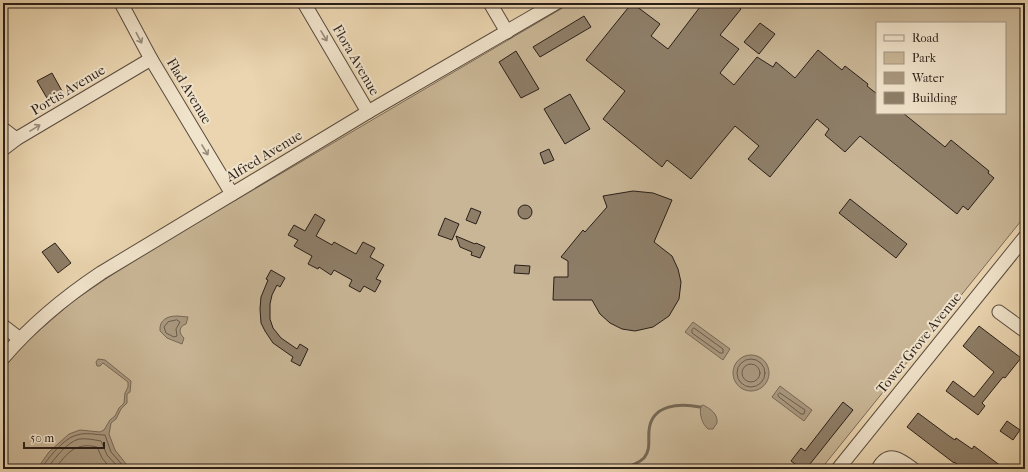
<svg xmlns="http://www.w3.org/2000/svg" width="1028" height="472" viewBox="0 0 1028 472" font-family="'IM FELL French Canon',serif">
<rect width="100%" height="100%" fill="#ead5b0"/>
<filter id="stains"><feTurbulence type="fractalNoise" baseFrequency=".005" numOctaves="4"/><feColorMatrix values="0 0 0 0 .2 0 0 0 0 .09 0 0 0 0 .02 0 0 0 .5 -.17"/></filter>
<radialGradient id="worn" r=".72"><stop offset=".6" stop-color="#630" stop-opacity="0"/><stop offset="1" stop-color="#630" stop-opacity=".3"/></radialGradient>
<path fill="#c9b696" stroke="#7a6a58" fill-rule="evenodd" d="M571,3H1025V216L821,469H3V369L18,351L34,335L72,302L113,274L146,253ZM877,23H1005V113H877Z"/>
<g fill="#a9977d" stroke="#766755">
<path d="M177,316L188,317L186,324C179,326 178,333 184,338L182,344L167,338L160,331C159,320 167,316 177,316Z"/>
<polygon points="693,322 730,349 723,360 685,332"/>
<circle cx="751" cy="373" r="18"/>
<polygon points="98,359 105,360 131,381 130,392 127,394 127,403 121,409 116,419 111,423 109,434 115,450 130,469 37,469 49,452 69,434 80,430 100,432 104,430 110,420 115,416 119,408 124,403 125,393 128,387 128,382 103,363 100,366 97,366 96,362"/>
<polygon points="780,386 812,410 804,421 772,397"/>
<path d="M703,405C711,409 718,414 717,423L713,429H708C702,424 699,414 701,406Z"/>
</g>
<g fill="none" stroke-linecap="round" stroke-linejoin="round">
<g stroke="#6a5b4b" stroke-width="1">
<polygon points="177,320 180,322 176,329 177,336 174,337 166,333 164,327 168,322"/>
<polygon points="694,328 723,349 723,353 720,353 692,333 692,330"/>
<circle cx="751" cy="373" r="14"/>
<circle cx="751" cy="373" r="9"/>
<polygon points="780,393 805,410 804,414 801,414 779,397 778,395"/>
<path d="M41,469C48,458 64,438 77,435C86,432 97,435 105,435L111,452L126,469"/>
<path d="M47,469C54,459 67,442 79,439C86,438 95,440 101,441L107,455L120,469"/>
<path d="M55,469C67,453 75,442 97,447L102,458L111,469"/>
</g>
<path stroke="#766755" stroke-width="3" d="M619,469C628,467 638,464 644,458C651,450 648,440 649,431C651,404 680,403 700,407"/>
</g>
<g fill="#8e7e68" stroke="#2a1f19">
<polygon points="632,3 660,24 651,36 668,49 703,3 734,3 741,9 720,35 739,49 720,73 734,85 757,57 773,67 776,62 795,78 818,50 842,70 845,66 868,84 867,86 877,94 877,113 903,113 945,147 951,140 989,171 988,173 994,178 968,210 963,206 957,214 860,136 845,152 825,135 829,129 817,119 770,177 748,159 759,146 735,126 691,179 667,160 662,167 603,119 625,91 586,60"/>
<polygon points="584,16 591,27 540,57 533,47"/>
<polygon points="760,23 775,34 759,54 744,42"/>
<polygon points="516,51 539,89 521,98 499,62"/>
<polygon points="52,73 62,91 48,100 37,81"/>
<polygon points="570,94 590,129 565,144 544,109"/>
<polygon points="549,149 554,160 544,164 540,153"/>
<polygon points="633,191 653,193 672,200 654,242 672,256 678,269 681,282 679,299 669,316 653,327 635,331 622,329 610,323 600,314 592,300 553,300 554,277 568,277 568,261 561,257 583,230 585,232 607,207 603,196"/>
<polygon points="850,199 907,244 896,258 839,213"/>
<circle cx="525" cy="212" r="7"/>
<polygon points="471,208 481,212 476,224 466,220"/>
<polygon points="315,214 325,220 316,236 332,245 334,242 356,254 363,242 375,248 370,257 384,265 376,279 381,281 375,292 364,286 360,292 349,286 352,280 334,270 331,275 319,267 318,269 308,264 312,256 294,246 298,240 288,235 294,225 305,231"/>
<polygon points="445,218 459,224 452,240 438,235"/>
<polygon points="456,236 475,244 476,243 485,247 480,258 471,255 472,252 460,247"/>
<polygon points="55,243 71,263 58,273 42,252"/>
<polygon points="515,265 530,266 529,274 514,273"/>
<polygon points="271,270 285,278 280,287 277,285 272,295 270,304 270,319 273,328 281,338 297,349 300,344 308,349 300,366 291,361 293,357 273,343 265,331 261,323 260,309 261,297 268,280 266,279"/>
<polygon points="979,326 1021,358 1005,378 1003,377 982,403 985,406 978,415 946,391 953,381 974,397 994,372 963,346"/>
<polygon points="843,402 853,410 806,469 802,469 791,461 801,448 805,451"/>
<polygon points="918,413 949,436 955,440 956,438 972,449 974,446 1005,469 964,469 954,462 954,463 907,427"/>
<polygon points="1007,421 1020,430 1013,440 1000,431"/>
</g>
<g fill="none" stroke-linecap="round" stroke-linejoin="round">
<defs>
<g id="minor">
<polyline points="121,3 151,59 232,194"/>
<polyline points="304,3 368,112"/>
<polyline points="490,3 507,32"/>
<polyline points="3,129 16,139"/>
<polyline points="3,149 16,139 151,59"/>
<polyline points="999,312 1025,331"/>
<polyline points="3,326 20,339"/>
<path d="M3,358C31,325 65,297 101,273L368,112L556,3"/>
<polyline points="838,469 1025,237"/>
<path d="M878,469C888,450 900,459 913,469"/>
</g>
</defs>
<use href="#minor" stroke="#5a4c3f" stroke-width="15"/>
<use href="#minor" stroke="#f1e4cc" stroke-width="13"/>
</g>
<defs><path id="oneway-shaft" d="M-6 0H5M1.5-3L5.5 0L1.5 3" fill="none" stroke-width="1.6" stroke-linecap="round" stroke-linejoin="round"/></defs>
<g stroke="#978b7b">
<use href="#oneway-shaft" transform="translate(324 36) rotate(59)"/>
<use href="#oneway-shaft" transform="translate(139 38) rotate(62)"/>
<use href="#oneway-shaft" transform="translate(35 128) rotate(-31)"/>
<use href="#oneway-shaft" transform="translate(205 150) rotate(59)"/>
</g>
<g text-anchor="middle" dominant-baseline="central" stroke-width="4" stroke-linejoin="round" paint-order="stroke">
<g font-size="14" fill="#2a1f19" stroke="#f1e4cc">
<text transform="translate(356 60) rotate(60)">Flora Avenue</text>
<text transform="translate(68 90) rotate(-31)">Portis Avenue</text>
<text transform="translate(189 91) rotate(59)">Flad Avenue</text>
<text transform="translate(264 156) rotate(-31)">Alfred Avenue</text>
<text transform="translate(919 343) rotate(-51)">Tower Grove Avenue</text>
</g>
</g>
<rect width="1028" height="472" fill="none" stroke="#ead5b0" stroke-width="16"/>
<rect x="4" y="4" width="1020" height="464" fill="none" stroke="#2a1f19" stroke-width="2"/>
<rect x="8" y="8" width="1012" height="456" fill="none" stroke="#2a1f19"/>
<rect x="876" y="22" width="130" height="92" fill="#f1e4cc" stroke="#a19584"/>
<rect x="884" y="35" width="20" height="6" fill="#f1e4cc" stroke="#a19584"/>
<text x="912" y="42" font-size="12" fill="#2a1f19">Road</text>
<rect x="884" y="52" width="20" height="12" fill="#c9b696" stroke="#a19584"/>
<text x="912" y="62" font-size="12" fill="#2a1f19">Park</text>
<rect x="884" y="72" width="20" height="12" fill="#a9977d" stroke="#a19584"/>
<text x="912" y="82" font-size="12" fill="#2a1f19">Water</text>
<rect x="884" y="92" width="20" height="12" fill="#8e7e68" stroke="#a19584"/>
<text x="912" y="102" font-size="12" fill="#2a1f19">Building</text>
<path d="M24 442v6h80v-6" fill="none" stroke="#2a1f19" stroke-width="2"/>
<text x="30" y="442" font-size="12" fill="#2a1f19" stroke="#f1e4cc" stroke-width="3" paint-order="stroke">50 m</text>
<rect width="100%" height="100%" filter="url(#stains)"/>
<rect width="100%" height="100%" fill="url(#worn)"/>
</svg>
